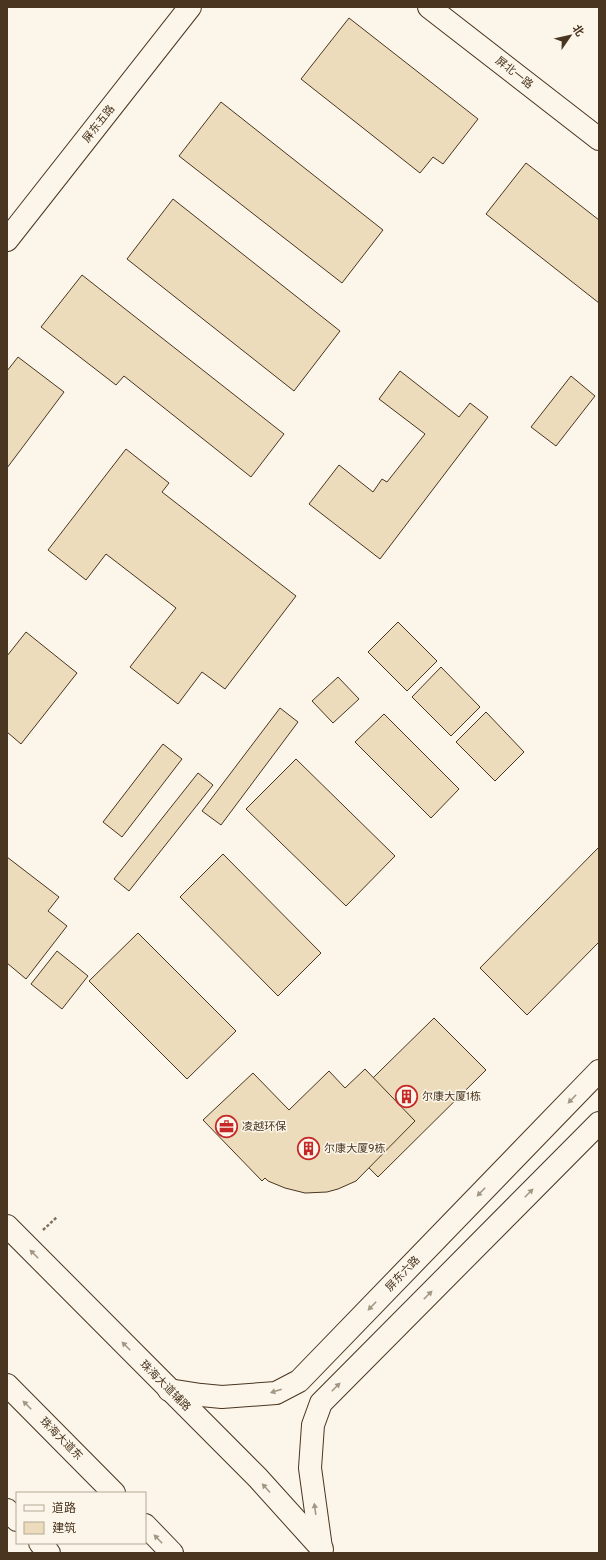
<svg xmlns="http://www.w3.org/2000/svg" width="606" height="1560" viewBox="0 0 606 1560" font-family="Overpass,'Noto Sans SC',sans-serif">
<rect width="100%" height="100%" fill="#fbf6e9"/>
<g fill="#ecdcbc" stroke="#4a3520">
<polygon points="349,18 478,119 443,164 433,157 420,173 301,79"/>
<polygon points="221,102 383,230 342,283 179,156"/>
<polygon points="526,163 599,220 599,303 486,214"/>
<polygon points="173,199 340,331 294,391 127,259"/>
<polygon points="82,275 284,434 251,477 124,376 116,385 41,327"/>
<polygon points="18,357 64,392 7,468 7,371"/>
<polygon points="400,371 459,417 470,403 488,417 380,559 309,504 339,465 373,492 382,479 387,482 425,434 379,399"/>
<polygon points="571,376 595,396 556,446 531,427"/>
<polygon points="126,449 169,483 162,492 296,596 225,689 202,672 178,704 130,667 176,608 106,554 86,580 48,550"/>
<polygon points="398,622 437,661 407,691 368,652"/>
<polygon points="26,632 77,673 21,744 7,732 7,656"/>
<polygon points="441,667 480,707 451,736 412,697"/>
<polygon points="338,677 359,699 333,723 312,701"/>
<polygon points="280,708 298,722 221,825 202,811"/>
<polygon points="486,712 524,752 495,781 456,742"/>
<polygon points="384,714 459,789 431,818 355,742"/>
<polygon points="163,744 182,759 122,837 103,822"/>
<polygon points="296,759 395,856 346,906 246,809"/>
<polygon points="198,773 213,785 129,891 114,879"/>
<polygon points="599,847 599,942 527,1015 480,968"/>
<polygon points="223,854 321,953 278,996 180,897"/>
<polygon points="7,857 59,897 48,911 67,926 26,979 7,963"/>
<polygon points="138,933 236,1031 187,1079 89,981"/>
<polygon points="57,951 88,976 62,1009 31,984"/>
<polygon points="434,1018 486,1070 378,1177 326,1124"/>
<polygon points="365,1069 415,1121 356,1181 338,1189 327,1192 305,1193 285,1188 268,1181 265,1178 262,1181 203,1120 253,1073 289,1110 329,1071 345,1088"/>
</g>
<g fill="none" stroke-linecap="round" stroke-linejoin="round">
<defs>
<g id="secondary">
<polyline points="429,7 599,139"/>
<polyline points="7,240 190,7"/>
<polyline points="7,1226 258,1478 322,1549"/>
<polyline points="169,1390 201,1395 222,1397 276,1393 299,1381 599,1071"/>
<polyline points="321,1548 310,1468 313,1425 321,1403 599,1123"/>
</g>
<g id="highway">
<polyline points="7,1385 114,1493"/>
<polyline points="7,1510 17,1520"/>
<polyline points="145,1525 172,1553"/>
<polyline points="40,1543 49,1553"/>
</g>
</defs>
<use href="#secondary" stroke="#4a3520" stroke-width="24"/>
<use href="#highway" stroke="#4a3520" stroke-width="24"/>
<polyline stroke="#7f6f5c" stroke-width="2.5" stroke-dasharray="3 2" stroke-linecap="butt" points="43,1230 57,1217"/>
<use href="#secondary" stroke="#fbf6e9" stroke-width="22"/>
<use href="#highway" stroke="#fbf6e9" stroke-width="22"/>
</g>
<defs><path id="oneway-solid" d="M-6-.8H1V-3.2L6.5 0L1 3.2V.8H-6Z"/></defs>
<g fill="#a29684">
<use href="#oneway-solid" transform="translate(572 1099) rotate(134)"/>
<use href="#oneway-solid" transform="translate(481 1192) rotate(134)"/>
<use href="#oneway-solid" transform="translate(529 1193) rotate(-45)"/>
<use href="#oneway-solid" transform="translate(34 1254) rotate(-135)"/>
<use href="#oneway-solid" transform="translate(428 1295) rotate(-45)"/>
<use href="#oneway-solid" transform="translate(372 1306) rotate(134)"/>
<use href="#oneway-solid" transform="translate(126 1346) rotate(-135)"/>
<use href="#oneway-solid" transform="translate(336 1387) rotate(-45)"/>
<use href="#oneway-solid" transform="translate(276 1391) rotate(163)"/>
<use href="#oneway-solid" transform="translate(27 1405) rotate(-135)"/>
<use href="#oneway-solid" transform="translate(266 1488) rotate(-132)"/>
<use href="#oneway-solid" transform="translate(315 1509) rotate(-98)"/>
<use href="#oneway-solid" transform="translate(158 1539) rotate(-134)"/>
</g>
<defs>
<symbol id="building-ring" viewBox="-11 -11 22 22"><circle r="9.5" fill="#fbf6e9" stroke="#c62828" stroke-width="1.5"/><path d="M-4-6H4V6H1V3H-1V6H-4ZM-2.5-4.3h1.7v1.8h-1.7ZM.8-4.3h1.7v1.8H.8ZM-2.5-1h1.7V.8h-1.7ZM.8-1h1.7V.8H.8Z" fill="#c62828"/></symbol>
<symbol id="office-ring" viewBox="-11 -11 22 22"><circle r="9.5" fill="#fbf6e9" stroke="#c62828" stroke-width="1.5"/><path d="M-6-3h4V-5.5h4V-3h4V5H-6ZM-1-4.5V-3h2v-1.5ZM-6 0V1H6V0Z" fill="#c62828"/></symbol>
</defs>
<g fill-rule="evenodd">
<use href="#building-ring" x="394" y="1084" width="25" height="25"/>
<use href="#office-ring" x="214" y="1114" width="25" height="25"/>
<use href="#building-ring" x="296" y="1136" width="25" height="25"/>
</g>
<g text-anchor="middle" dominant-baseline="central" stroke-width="3" stroke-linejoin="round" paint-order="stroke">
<g font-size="11" fill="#4a3520" stroke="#fbf6e9">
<text transform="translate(514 73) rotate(38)">屏北一路</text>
<text transform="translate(99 124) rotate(-52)">屏东五路</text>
<text transform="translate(403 1274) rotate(-46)">屏东六路</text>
<text transform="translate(165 1386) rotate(45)">珠海大道辅路</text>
<text transform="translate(61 1439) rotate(45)">珠海大道东</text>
</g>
<g font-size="11" fill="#4a3520" stroke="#fbf6e9" text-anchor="start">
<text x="422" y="1097">尔康大厦1栋</text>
<text x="242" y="1127">凌越环保</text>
<text x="324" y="1149">尔康大厦9栋</text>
</g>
</g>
<rect width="606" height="1560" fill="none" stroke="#4a3520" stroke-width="16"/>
<rect x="16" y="1492" width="130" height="52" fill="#fbf6e9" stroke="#b4a999"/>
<rect x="24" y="1505" width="20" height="6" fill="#fbf6e9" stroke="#b4a999"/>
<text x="52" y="1512" font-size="12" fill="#4a3520">道路</text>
<rect x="24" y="1522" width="20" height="12" fill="#ecdcbc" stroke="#b4a999"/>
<text x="52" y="1532" font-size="12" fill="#4a3520">建筑</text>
<g transform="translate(570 36) rotate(56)" stroke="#fbf6e9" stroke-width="3" paint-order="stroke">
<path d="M0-3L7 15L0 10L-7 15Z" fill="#4a3520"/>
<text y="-6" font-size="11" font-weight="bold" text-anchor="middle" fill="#4a3520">北</text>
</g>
</svg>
